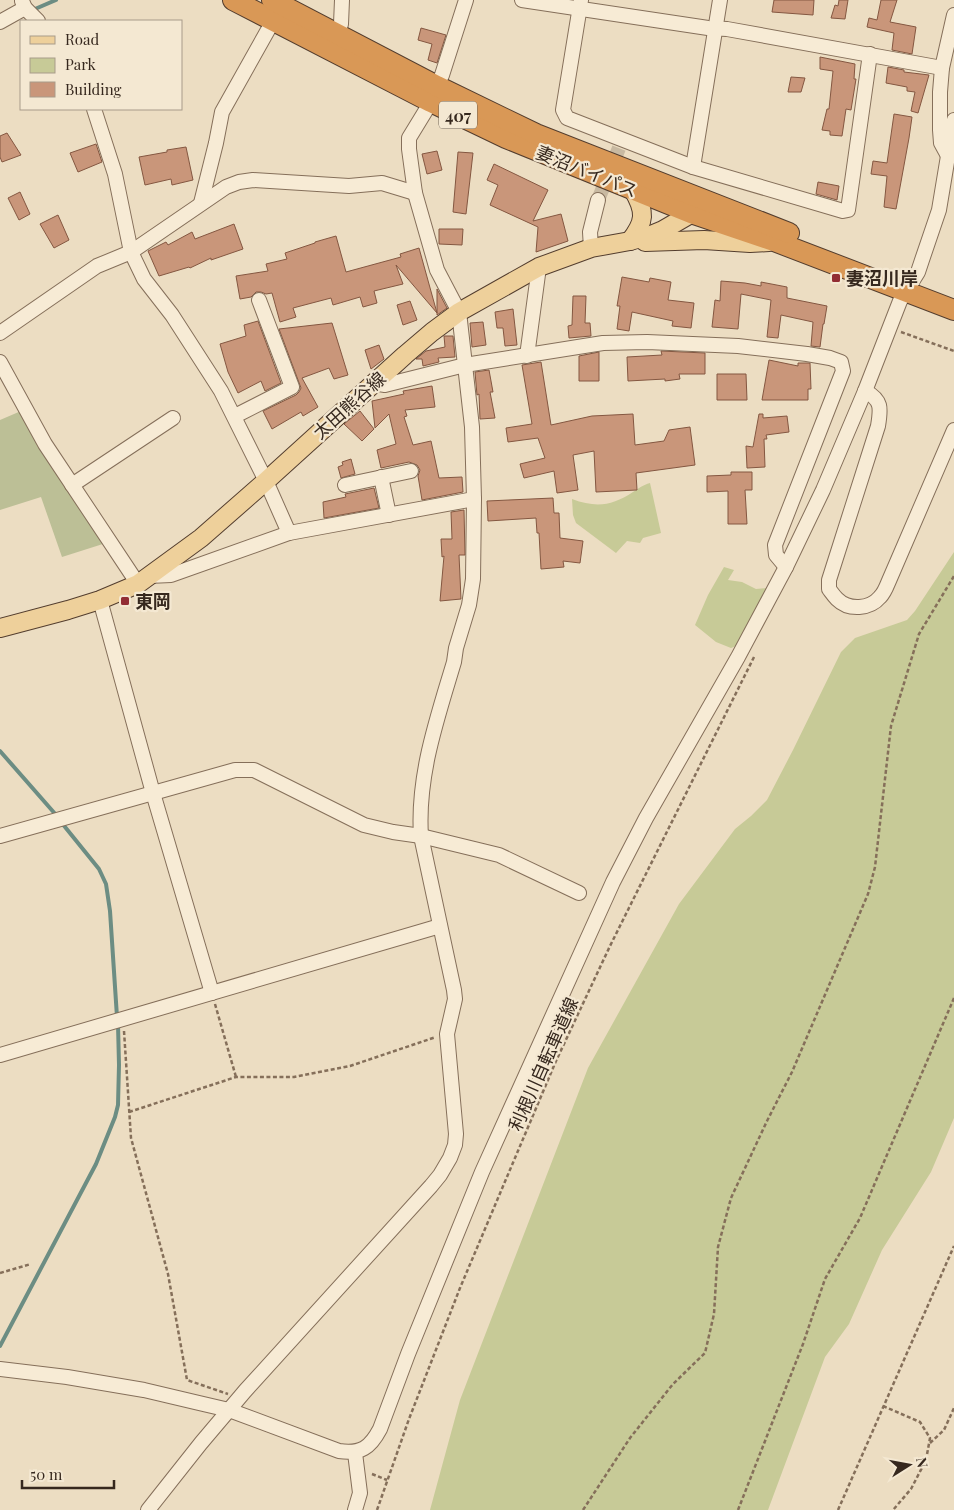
<svg xmlns="http://www.w3.org/2000/svg" width="954" height="1510" viewBox="0 0 954 1510" font-family="'Playfair Display','Noto Sans JP',serif">
<rect width="100%" height="100%" fill="#ecddc2"/>
<g fill="#c7ca97">
<path d="M650,483L661,533L643,538L640,543L627,541L616,553L576,523L573,515L572,499C596,508 612,506 633,492C639,488 643,485 650,483Z"/>
<polygon points="954,552 954,1118 931,1172 882,1250 849,1324 825,1357 768,1510 430,1510 460,1400 588,1068 679,904 735,829 751,816 767,800 793,750 841,652 855,638 907,620 915,611"/>
<polygon points="724,567 734,570 728,580 742,582 756,589 767,588 736,646 731,648 716,642 695,625 708,595"/>
</g>
<polygon fill="#bcbf96" points="21,411 106,543 62,557 41,497 0,510 0,420"/>
<g fill="none" stroke-linecap="round" stroke-linejoin="round">
<g stroke="#6c8d83" stroke-width="4">
<polyline points="35,9 56,0"/>
<polyline points="0,751 57,816"/>
<polyline points="61,822 99,869 106,884 110,911 117,1017"/>
<polyline points="0,1346 96,1164 115,1117 118,1105 119,1065 118,1024"/>
</g>
</g>
<g fill="#c9967a" stroke="#845741">
<polygon points="774,0 814,0 813,15 772,12"/>
<polygon points="839,0 848,0 845,19 831,18 835,5 838,6"/>
<polygon points="881,0 897,0 890,22 916,27 912,54 892,50 894,33 867,27 869,18 877,20"/>
<polygon points="421,28 446,35 437,63 428,60 432,44 418,40"/>
<polygon points="820,57 855,64 854,79 856,79 851,110 846,109 842,136 830,135 830,131 822,130 827,109 829,109 833,71 820,69"/>
<polygon points="888,67 904,70 904,72 929,75 918,113 911,111 915,92 907,91 907,87 886,83"/>
<polygon points="791,77 805,78 801,92 788,92"/>
<polygon points="894,114 912,117 909,138 896,209 884,207 887,176 871,174 873,161 887,163"/>
<polygon points="7,133 21,155 2,162 0,157 0,136"/>
<polygon points="96,144 102,162 78,172 70,153"/>
<polygon points="186,147 193,180 172,185 171,179 145,185 139,157 167,152 167,150"/>
<polygon points="437,151 442,170 427,174 422,154"/>
<polygon points="458,152 473,153 466,214 453,212"/>
<polygon points="494,164 548,190 533,221 561,214 568,241 536,252 538,227 490,205 498,185 487,180"/>
<polygon points="818,182 839,186 837,200 816,194"/>
<polygon points="20,192 30,214 19,220 8,198"/>
<polygon points="58,215 69,240 54,248 40,224"/>
<polygon points="234,224 243,249 211,260 211,258 190,268 189,267 159,276 148,251 166,242 168,245 192,232 195,239"/>
<polygon points="439,229 463,229 462,245 439,244"/>
<polygon points="336,236 346,272 401,257 400,254 419,248 437,313 437,289 447,308 437,315 437,313 396,265 403,284 374,291 377,303 363,307 360,297 333,305 331,298 293,308 296,317 280,322 272,293 266,294 261,292 256,292 251,297 240,299 236,276 268,271 266,264 287,259 285,253 315,243 315,242"/>
<polygon points="622,277 649,282 650,278 671,282 668,300 694,303 691,328 672,326 673,321 632,312 629,331 617,329 620,306 617,306"/>
<polygon points="721,281 745,283 761,286 761,282 787,287 787,298 827,306 824,324 823,324 820,347 811,346 813,322 781,315 778,338 767,337 771,300 741,294 738,329 712,327 715,300 720,301"/>
<polygon points="573,296 586,296 585,323 590,323 591,336 569,338 568,326 572,325"/>
<polygon points="410,301 417,320 403,325 397,305"/>
<polygon points="513,309 517,345 505,346 503,328 497,328 495,312"/>
<polygon points="258,321 281,383 265,391 261,381 238,393 228,372 220,344 246,336 244,325"/>
<polygon points="483,322 486,345 472,347 470,323"/>
<polygon points="332,323 348,375 334,379 329,368 302,378 318,407 303,416 301,412 272,429 263,411 296,395 299,392 301,388 279,329"/>
<polygon points="444,336 453,336 455,357 438,358 439,362 423,366 422,359 416,359 426,351 445,347"/>
<polygon points="379,345 384,359 371,369 365,350"/>
<polygon points="661,351 705,353 705,374 679,374 680,379 665,381 665,379 628,381 627,357 662,355"/>
<polygon points="599,352 599,381 579,381 579,356"/>
<polygon points="769,360 798,366 798,363 810,363 811,389 808,389 808,400 762,400"/>
<polygon points="541,362 551,425 592,416 633,414 635,445 664,441 669,430 690,427 695,465 636,473 637,490 596,492 594,451 573,455 578,490 557,493 554,471 524,478 520,464 545,458 538,438 508,442 506,428 532,424 522,365"/>
<polygon points="489,370 493,392 490,392 495,418 480,419 479,394 477,395 475,372"/>
<polygon points="717,374 746,374 747,400 717,400"/>
<polygon points="432,386 435,407 405,410 407,416 404,417 413,445 431,441 439,478 462,477 463,492 422,500 418,476 420,470 417,465 409,462 381,468 377,450 396,444 389,414 375,428 372,401 404,394 403,391"/>
<polygon points="360,411 374,429 362,441 344,424"/>
<polygon points="759,414 763,414 763,418 787,416 789,432 766,435 767,439 764,439 765,467 747,468 746,446 753,447"/>
<polygon points="351,459 355,474 341,478 338,467 343,465 342,462"/>
<polygon points="731,472 752,472 752,490 745,490 747,524 728,524 728,491 707,492 707,476 731,475"/>
<polygon points="374,488 379,508 324,518 323,502 346,497 345,494"/>
<polygon points="553,498 554,513 559,513 560,538 583,541 580,563 563,561 564,567 541,569 539,533 537,533 536,518 488,521 487,501"/>
<polygon points="464,510 465,555 459,555 461,599 440,601 444,556 442,557 441,539 452,539 451,512"/>
</g>
<g fill="none" stroke-linecap="round" stroke-linejoin="round">
<polyline stroke="#c8b9a1" stroke-width="14" stroke-dasharray="14 7" stroke-linecap="butt" points="598,200 619,148"/>
<defs>
<g id="minor">
<polyline points="522,0 708,28 727,29 942,68"/>
<polyline points="581,0 563,110 567,118 693,167 843,211 848,210 870,54"/>
<polyline points="22,1 25,8 38,21"/>
<polyline points="0,22 25,8"/>
<polyline points="336,41 341,24 342,0"/>
<polyline points="437,86 442,75 466,0"/>
<polyline points="94,109 115,174 131,252 144,279 172,315 221,391 266,481 289,533"/>
<polyline points="947,154 941,143 940,130 940,92 942,68 954,15"/>
<polyline points="693,167 720,0"/>
<polyline points="201,203 216,143 222,112 273,21"/>
<polyline points="591,248 590,232 598,200"/>
<polyline points="0,333 97,266 131,252 226,187 239,182 253,180 349,186 382,183 415,193"/>
<polyline points="527,356 539,267"/>
<polyline points="0,362 45,444 138,584"/>
<polyline points="373,383 385,385 465,365 603,343 647,342 738,346 807,354 830,358 841,362 843,371 775,545 776,555 786,567"/>
<path d="M865,391C882,400 881,408 878,426L829,580V589C832,593 834,596 837,599C849,611 870,609 880,597C884,593 886,588 888,583L954,430"/>
<polyline points="235,416 292,387 259,300"/>
<polyline points="381,477 389,515"/>
<polyline points="72,485 173,418"/>
<polyline points="345,485 411,471"/>
<polyline points="149,576 171,575 289,533 474,499"/>
<polyline points="100,600 153,793 212,993"/>
<polyline points="0,836 235,770 254,770 364,825 393,832 421,836 499,855 579,893"/>
<polyline points="0,1055 440,926"/>
<path d="M0,1369L67,1377L144,1390L199,1403L229,1410L339,1451C361,1454 370,1448 380,1429L408,1354L482,1172L613,882L646,818L738,657L786,567L823,490L865,391L900,301L918,272L922,260L939,210L954,120"/>
<polyline points="355,1453 360,1493 355,1510"/>
<path d="M148,1510L201,1443L245,1391L431,1186L440,1175L450,1158L455,1145L456,1134L447,1034L455,999L454,990L421,836C417,776 437,719 454,662L456,648L469,605L473,579L474,499L472,427L459,312L437,270L415,193L409,149V138L431,102"/>
</g>
<g id="major">
<path d="M630,241C645,222 646,212 633,190"/>
<polyline points="645,242 704,240 750,243 769,242"/>
<polyline points="0,628 68,610 100,600 138,584 201,538 266,481 405,355 432,332 459,312 539,267 591,248 630,241 651,235 663,230 701,208"/>
</g>
<g id="highway">
<polyline points="233,0 431,102 506,138 691,213 774,241 954,310"/>
<polyline points="272,0 437,86 536,134 789,233"/>
</g>
</defs>
<use href="#minor" stroke="#856f5a" stroke-width="16"/>
<use href="#major" stroke="#533d2e" stroke-width="20"/>
<use href="#highway" stroke="#533d2e" stroke-width="22"/>
<g stroke="#856f5a" stroke-width="2.5" stroke-dasharray="4 2.5" stroke-linecap="butt">
<polyline points="901,332 954,351"/>
<polyline points="215,1004 236,1077"/>
<polyline points="124,1031 131,1138 168,1274 187,1380 228,1394"/>
<polyline points="129,1112 236,1077 294,1077 350,1066 436,1037"/>
<polyline points="0,1273 31,1264"/>
<polyline points="883,1406 920,1422 930,1438 926,1460 911,1489 893,1510"/>
<polyline points="930,1443 944,1430 954,1408"/>
<polyline points="372,1474 387,1480"/>
<polyline points="377,1510 409,1419 460,1288 556,1061 610,946 755,655"/>
<polyline points="583,1510 630,1438 673,1384 705,1353 714,1314 718,1247 731,1198 767,1121 792,1072 868,894 875,867 891,726 919,634 954,576"/>
<polyline points="738,1510 803,1344 825,1279 860,1218 954,998"/>
<polyline points="838,1510 954,1246"/>
</g>
<use href="#minor" stroke="#f7ebd5" stroke-width="14"/>
<use href="#major" stroke="#eed09b" stroke-width="18"/>
<use href="#highway" stroke="#d99856" stroke-width="20"/>
</g>
<g fill="#922d33" stroke="#f4e8d2" stroke-width="2">
<rect x="831" y="273" width="10" height="10" rx="2.5"/>
<rect x="120" y="596" width="10" height="10" rx="2.5"/>
</g>
<g text-anchor="middle" dominant-baseline="central" stroke-width="4.5" stroke-linejoin="round" paint-order="stroke">
<rect fill="#f4e8d2" stroke="#6f6254" stroke-width="1" x="439" y="101.5" width="38" height="27" rx="4"/>
<g font-size="16" font-weight="bold" fill="#36281e">
<text x="458" y="115">407</text>
</g>
<g font-size="18" fill="#36281e" stroke="#f4e8d2">
<text transform="translate(587 171) rotate(22)">妻沼バイパス</text>
<text transform="translate(349 405) rotate(-42)">太田熊谷線</text>
<text transform="translate(543 1064) rotate(-66)">利根川自転車道線</text>
</g>
<g font-size="18" font-weight="bold" fill="#36281e" stroke="#f4e8d2" text-anchor="start">
<text x="846" y="278">妻沼川岸</text>
<text x="135" y="601">東岡</text>
</g>
</g>
<rect x="20" y="20" width="162" height="90" fill="#f4e8d2" stroke="#a89b8a"/>
<rect x="30" y="36" width="25" height="8" fill="#eed09b" stroke="#a89b8a"/>
<text x="65" y="45" font-size="15" fill="#36281e">Road</text>
<rect x="30" y="58" width="25" height="15" fill="#c7ca97" stroke="#a89b8a"/>
<text x="65" y="70" font-size="15" fill="#36281e">Park</text>
<rect x="30" y="82" width="25" height="15" fill="#c9967a" stroke="#a89b8a"/>
<text x="65" y="95" font-size="15" fill="#36281e">Building</text>
<g transform="translate(909 1465) rotate(79)" stroke="#f4e8d2" stroke-width="4" paint-order="stroke">
<path d="M0-4L9 19L0 12L-9 19Z" fill="#36281e"/>
<text y="-8" font-size="14" font-weight="bold" text-anchor="middle" fill="#36281e">N</text>
</g>
<path d="M22 1480v8h92v-8" fill="none" stroke="#36281e" stroke-width="2.5"/>
<text x="30" y="1480" font-size="15" fill="#36281e" stroke="#f4e8d2" stroke-width="4" paint-order="stroke">50 m</text>
</svg>
